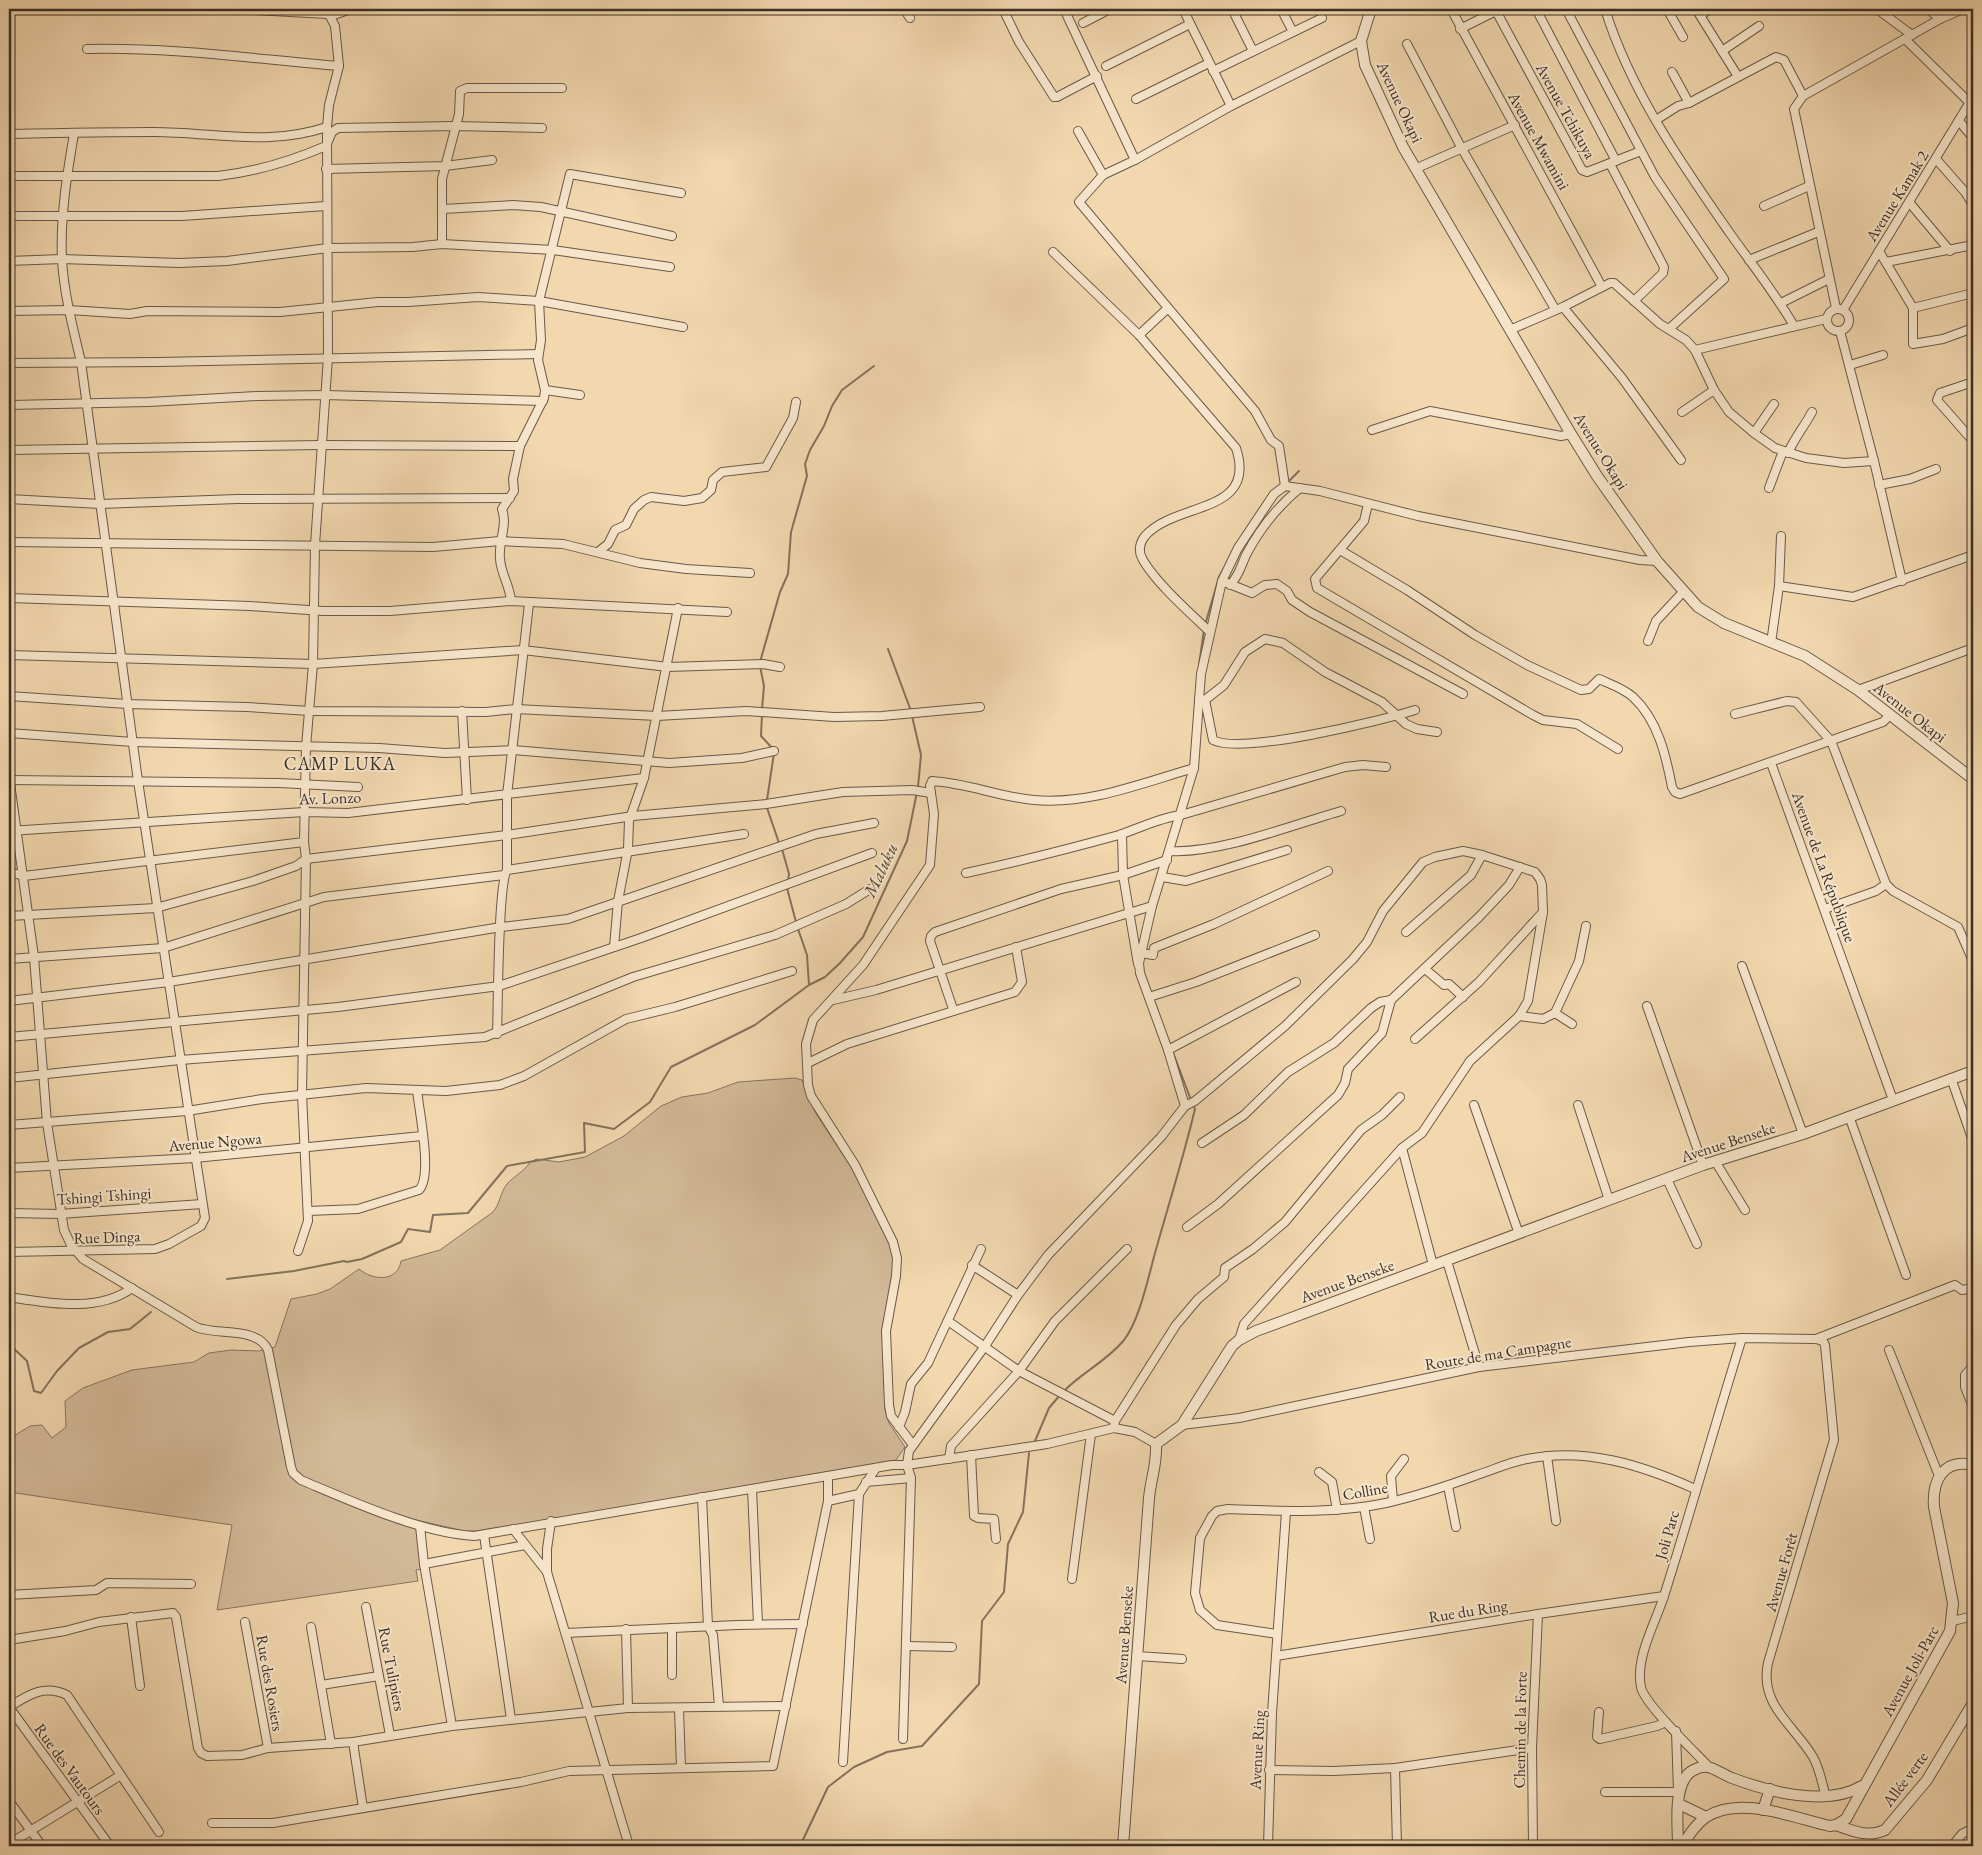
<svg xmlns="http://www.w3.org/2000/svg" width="1982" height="1855" viewBox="0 0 1982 1855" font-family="'EB Garamond',serif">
<rect width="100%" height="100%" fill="#f2d7af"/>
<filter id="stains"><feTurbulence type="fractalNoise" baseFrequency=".004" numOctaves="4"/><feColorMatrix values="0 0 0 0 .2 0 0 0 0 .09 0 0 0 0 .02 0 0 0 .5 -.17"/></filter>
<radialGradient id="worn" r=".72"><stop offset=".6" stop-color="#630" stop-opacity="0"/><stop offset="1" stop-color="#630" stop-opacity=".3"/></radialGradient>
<path fill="#d3ba98" stroke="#88745f" d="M795,1078L802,1080L815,1112L853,1170L891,1245L894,1270L883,1324L885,1410L889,1423L905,1447L896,1460L793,1481L476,1531H465L416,1520L422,1569L416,1570L418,1581L217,1610L232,1525L9,1492V1439L30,1426L42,1425L52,1438L66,1427L65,1401L83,1388L132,1370L194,1362L209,1353L231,1350L259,1351L275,1347L291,1299L317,1294L330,1289L359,1269C373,1281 398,1282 401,1261L440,1250L493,1212C500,1204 500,1193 507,1184C514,1176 524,1172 530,1162L537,1159L559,1162L585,1157L624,1136L661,1106L682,1097L708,1093L738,1082Z"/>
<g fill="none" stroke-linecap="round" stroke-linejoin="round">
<g stroke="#84725c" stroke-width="2">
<polyline points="1287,483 1299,471"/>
<polyline points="1205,625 1219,577 1224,568"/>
<polyline points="888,649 911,711"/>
<polyline points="760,662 780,592 788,574 791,532 807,476 805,464 810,450 824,426 832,406 842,390 874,366"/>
<polyline points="1199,665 1204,630"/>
<polyline points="760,666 764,686 762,709"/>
<polyline points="762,714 761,736 773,749"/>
<polyline points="912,716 921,755 918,787"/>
<polyline points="767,800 774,753"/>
<polyline points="766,805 779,843"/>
<polyline points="782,849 789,874 788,881"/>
<polyline points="787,888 796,922"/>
<polyline points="798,929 807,955 809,985"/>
<polyline points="1172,1050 1191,1100"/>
<polyline points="227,1279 294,1271 344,1261 347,1262 362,1259 401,1242 408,1229 430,1232 433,1215 468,1213 507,1166 585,1152 584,1123 614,1129 650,1102 671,1067 755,1025 809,985 825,977 840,963 863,937 907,841 917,792"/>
<polyline points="9,1344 27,1361 34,1391 41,1393 57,1371 79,1348 108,1332 130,1329 151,1312"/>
<path d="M1063,1392C1082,1372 1106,1362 1124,1340C1141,1318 1149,1272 1157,1246C1170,1200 1184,1155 1195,1109L1193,1104"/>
<polyline points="1035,1441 1049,1408 1060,1395"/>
<polyline points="800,1846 828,1787 854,1767 887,1752 922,1746 979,1684 982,1621 1004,1592 1008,1544 1023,1512 1029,1453"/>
</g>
<defs>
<g id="minor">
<polyline points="237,9 327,14"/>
<polyline points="904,9 910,18"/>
<polyline points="1003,9 1019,42 1054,97 1057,97 1097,76"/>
<polyline points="1064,9 1135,160"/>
<polyline points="1183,9 1231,106"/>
<polyline points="1232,9 1253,51"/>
<polyline points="1281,9 1293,32"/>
<polyline points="1451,9 1602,287"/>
<polyline points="1495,9 1582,170 1587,172 1641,151"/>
<polyline points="1536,9 1616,161"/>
<polyline points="1566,9 1655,177 1724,279 1670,328"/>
<path d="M1605,9C1630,90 1681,163 1729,232C1751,263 1775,293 1794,326"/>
<polyline points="1667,9 1683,37"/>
<polyline points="1696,9 1737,75"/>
<polyline points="1877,9 1912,35"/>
<polyline points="1928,9 1940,19"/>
<polyline points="1701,15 1710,9"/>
<polyline points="331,16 351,9"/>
<polyline points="1083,23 1110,9"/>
<polyline points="1460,29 1496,11"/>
<polyline points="1906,40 1970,103"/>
<polyline points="1407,44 1462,149 1555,309"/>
<path d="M87,49C172,47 255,59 339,66"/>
<polyline points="1722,51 1759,26"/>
<polyline points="1106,66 1190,24"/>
<polyline points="1213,71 1322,18"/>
<polyline points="1672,72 1689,103"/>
<polyline points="1136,99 1209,63"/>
<polyline points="1656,120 1678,106 1689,103 1776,57 1784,60 1803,96"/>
<polyline points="1960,122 1973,138"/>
<polyline points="1078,131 1103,175"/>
<path d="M9,134C57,133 105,132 153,132C215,132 266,147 327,127"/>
<polyline points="1936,159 1965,192 1973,205"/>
<polyline points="1610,164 1664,267 1663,273 1634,301"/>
<polyline points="1417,168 1515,125"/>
<polyline points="326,169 445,166 492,160"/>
<path d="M9,176H218C256,172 291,161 326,146L332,132L338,128L456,126L542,128"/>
<polyline points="1909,202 1950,251"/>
<polyline points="1764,206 1809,186"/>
<polyline points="443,209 513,205 541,207 672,236"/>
<polyline points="9,216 182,216 326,206"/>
<polyline points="442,244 442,179 459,114 460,91 467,88 562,88"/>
<polyline points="1879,251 1913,308 1913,344 1943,339 1973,328"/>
<path d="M1053,252L1139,335L1236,448C1258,515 1176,501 1145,536C1140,542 1138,551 1142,558C1153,580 1190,613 1209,631"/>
<polyline points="1749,260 1818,232"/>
<polyline points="9,261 62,259 179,263 227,261 328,248 413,247 442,244 553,250 670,267"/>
<polyline points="1886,262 1973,245"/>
<polyline points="1781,303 1829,279"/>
<polyline points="1563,307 1622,378 1681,460"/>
<polyline points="1836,308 1794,109 1803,96 1940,19 1963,9"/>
<polyline points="1913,308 1973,293"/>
<circle cx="1838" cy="320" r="11"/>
<polyline points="1843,310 1973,97"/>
<polyline points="9,311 69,310 130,314 147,311 280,312 378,302 408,302 478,297 539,301 683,327"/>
<polyline points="1512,329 1563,307 1610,283 1614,283 1660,324 1686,340 1695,350 1714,390 1729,412 1754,433 1775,448 1806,458 1844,463 1874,461"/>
<polyline points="1840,331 1874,461 1902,581"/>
<polyline points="1139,335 1168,308"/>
<polyline points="1695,350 1826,319"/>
<polyline points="9,363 159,362 538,354"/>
<polyline points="1850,365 1883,355"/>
<polyline points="1973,382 1940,393 1937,400 1973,441"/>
<polyline points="545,390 580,395"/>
<polyline points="9,405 149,402 257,396 325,395 543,401"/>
<polyline points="1682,412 1714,390"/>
<polyline points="1372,430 1430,411 1561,436 1571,434"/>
<polyline points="1754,433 1774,404"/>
<polyline points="9,450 321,445 520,446"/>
<path d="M1788,453C1795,437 1804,427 1812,412"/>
<polyline points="1879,485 1910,479 1936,469"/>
<polyline points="1285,486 1279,446 1271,440 1255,411 1079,202 1103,175 1135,160 1231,106 1361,41"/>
<polyline points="1769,488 1783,451"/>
<polyline points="9,499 100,504 237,499 510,498"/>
<polyline points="1368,504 1364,521 1315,579 1317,588 1533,715 1543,720 1577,724 1618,749"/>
<polyline points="9,542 433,547 500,541 563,544 640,563 686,569 750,573"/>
<path d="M1340,550L1407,590L1475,635L1527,665L1581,690L1589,689L1599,679C1610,684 1623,688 1633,697C1658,720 1666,756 1672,787L1675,792L1680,794L1883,722L1889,716"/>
<polyline points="598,552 608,544 615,530 626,525 634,509 644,500 651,497 684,501 702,498 711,490 713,480 722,472 766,467 793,418 796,402"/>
<polyline points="1222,581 1252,593 1265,585 1277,584 1287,591 1292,600 1310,612 1463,694"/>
<path d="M1230,585C1239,576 1241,566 1246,555C1260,528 1277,507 1300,488"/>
<polyline points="1779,586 1853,597 1973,555"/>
<polyline points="9,598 250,606 323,611 390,611 511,601 727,612"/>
<path d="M511,601C510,586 501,574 500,559C498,542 508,525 502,509L514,491L513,479L520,446L544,398L545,390L538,360L541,340L539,301L570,174L681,193"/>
<polyline points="1648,641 1656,621 1683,592"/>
<polyline points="1771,643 1779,586 1781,536"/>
<polyline points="9,655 313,664 523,650 668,667 763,664 780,667"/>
<polyline points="1858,690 1973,648"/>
<polyline points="9,696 127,704 247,707 310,711 486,712 516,709 657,716 746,711 834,717 882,716 980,707"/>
<polyline points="1199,699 1205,700 1224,685 1245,652 1265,639 1283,643 1325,672 1382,702 1406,724 1417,729 1437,732"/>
<path d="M1205,700L1213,740C1240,755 1381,721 1415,710"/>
<polyline points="462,711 467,800"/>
<polyline points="1735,714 1787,701 1796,702 1831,741 1886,884 1893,891 1958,927 1973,961"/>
<polyline points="9,733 133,742 379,748 445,753 513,750 669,763 742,758 774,751"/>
<polyline points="1771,763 1893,1100"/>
<path d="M9,776L34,957L47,1123L64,1230L71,1245L83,1259L196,1327C217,1336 257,1326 268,1350L291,1467L293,1473L301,1480C351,1501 421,1533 474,1536L892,1465H907L1047,1444L1114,1428L1135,1432L1156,1444"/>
<polyline points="9,780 279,783 358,787"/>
<polyline points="9,831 304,812 348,813 644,778"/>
<polyline points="1122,834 1123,875 1138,964"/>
<path d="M1170,851C1219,854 1292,825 1341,811"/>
<polyline points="507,870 744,834"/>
<polyline points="9,872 24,876 304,842 306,747 313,664 315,545 328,357 327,127 329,105 339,66 335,26 326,9"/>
<path d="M966,873C1017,862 1068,849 1119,835C1140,828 1159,818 1181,815L1345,767L1363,765L1386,767"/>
<polyline points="1162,877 1186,881 1287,850"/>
<polyline points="1825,909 1876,891 1886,884"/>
<polyline points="9,916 156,908 253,881 296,866 306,859 507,835 633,816 766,804 843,792 912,790 931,793"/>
<polyline points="1406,932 1471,875 1482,855"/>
<polyline points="614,947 618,901 628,849 629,821 644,778 678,608"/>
<polyline points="1141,953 1153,955 1154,948 1214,924 1328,871"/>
<polyline points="9,959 163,948 324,897 504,875"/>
<polyline points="1742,966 1803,1134"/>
<polyline points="1425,969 1444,985 1449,984 1463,997"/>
<polyline points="1149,997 1196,982 1315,935"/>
<polyline points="833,1000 876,990 1152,906"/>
<polyline points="9,1001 169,982 501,927 568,919 816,834 874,823"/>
<polyline points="1647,1006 1703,1165"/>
<polyline points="953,1009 930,941 931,936 935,932 1061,889 1123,875 1167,860"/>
<polyline points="1555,1013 1579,961 1586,926"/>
<polyline points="1519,1016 1543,1019 1555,1013 1572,1024"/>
<path d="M497,1034C498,1008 498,883 507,870V795L529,604"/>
<polyline points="9,1037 338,1007 499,986 641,938 872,853"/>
<polyline points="1415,1039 1479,982 1543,912"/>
<polyline points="1168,1050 1296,982"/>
<polyline points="808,1063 847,1044 1015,992 1022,982 1016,947"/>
<polyline points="9,1078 180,1060 485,1037 633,977 775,935 846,904 870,889"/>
<polyline points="1951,1078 1973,1141"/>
<polyline points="1474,1105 1519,1234"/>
<polyline points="1578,1105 1609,1200"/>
<polyline points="1185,1106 1195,1101 1285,1026 1353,959 1367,942 1383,911 1423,862 1435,857 1463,851 1482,855 1535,872 1540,879 1542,885 1543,912 1528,1001 1519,1016 1470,1061 1422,1133 1402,1148 1244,1324 1239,1340"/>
<polyline points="1849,1116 1906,1275"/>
<polyline points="9,1125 187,1111 262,1099 366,1088 446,1091 500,1085 524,1076 626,1019 675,1007 792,971"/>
<polyline points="1202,1143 1244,1115 1288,1072 1334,1043 1371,1008 1380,1002 1391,1000"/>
<polyline points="1402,1148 1433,1265"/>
<polyline points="1715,1161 1745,1210"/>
<polyline points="9,1168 195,1158 422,1136"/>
<polyline points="1667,1179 1697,1244"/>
<path d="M308,1211L358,1209L419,1190C433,1176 419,1111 417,1090"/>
<polyline points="9,1213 60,1214 202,1204"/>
<polyline points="1187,1227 1218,1204 1338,1095 1345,1083 1348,1069 1382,1033 1391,1000 1479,917 1509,885 1520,867"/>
<polyline points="298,1251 308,1221 302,1094 306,859 304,842"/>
<path d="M9,1252L155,1249L169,1244L201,1226L205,1218L138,781L81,362C73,328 64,294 62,260C60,218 67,174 74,134"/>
<polyline points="1447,1261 1479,1367"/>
<polyline points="972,1265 1018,1295"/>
<path d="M9,1297C48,1303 98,1313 132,1288"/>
<polyline points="948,1321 1019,1371 1115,1421"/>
<polyline points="1816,1339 1955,1285 1962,1290 1973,1288"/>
<polyline points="1889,1350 1939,1476"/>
<polyline points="1973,1366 1965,1375 1965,1387 1973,1407"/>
<path d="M1182,1425L1239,1418L1479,1367L1689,1342L1742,1338L1816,1339L1823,1341L1825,1345L1834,1440L1768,1663C1759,1705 1794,1725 1813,1757C1820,1769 1822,1784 1826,1797"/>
<polyline points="899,1427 905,1412 911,1384 928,1363 981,1249"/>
<polyline points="1114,1428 1115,1421 1176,1325 1198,1299 1224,1277 1225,1268 1253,1249 1285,1222 1361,1130 1382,1115 1400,1097"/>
<path d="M913,1445L891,1416L889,1405L886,1331L896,1276L897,1258L893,1242L855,1165L811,1096L808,1085L806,1044L813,1020L863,965L930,865L934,814L930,786L932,781C967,783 1000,797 1034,800C1089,805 1142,783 1194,768"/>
<polyline points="971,1455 974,1516 978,1518 994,1519 996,1539"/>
<polyline points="1547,1456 1556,1521"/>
<polyline points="949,1459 951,1446 1019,1371 1055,1321 1127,1249"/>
<polyline points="1319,1472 1332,1482 1337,1510"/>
<polyline points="866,1482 911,1478"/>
<polyline points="1448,1486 1456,1527"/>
<polyline points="752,1489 758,1624"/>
<polyline points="702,1497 708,1626 713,1635 719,1706"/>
<polyline points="828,1501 859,1494 876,1468"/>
<polyline points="1393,1501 1391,1476 1404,1459"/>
<polyline points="1364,1507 1370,1539"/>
<polyline points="551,1521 547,1549 547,1572 629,1846"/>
<polyline points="420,1526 424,1564 452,1726"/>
<polyline points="513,1529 547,1572"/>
<polyline points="484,1535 511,1719"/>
<polyline points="424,1564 525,1545"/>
<polyline points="1072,1579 1091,1434"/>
<polyline points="9,1595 96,1590 107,1583 191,1584"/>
<polyline points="366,1607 390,1735"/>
<polyline points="131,1617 140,1686"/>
<polyline points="1953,1621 1973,1616"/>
<polyline points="245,1622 268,1748"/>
<polyline points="311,1627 331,1744"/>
<polyline points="672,1628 672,1675"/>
<polyline points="626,1629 628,1708"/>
<polyline points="566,1633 737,1625 803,1624"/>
<path d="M1277,1634L1217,1625L1200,1610L1195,1593L1200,1538L1212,1516L1217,1511L1228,1509C1282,1511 1334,1514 1386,1503C1417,1496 1447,1486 1477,1475C1493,1470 1510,1462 1527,1459C1585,1447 1642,1465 1695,1489"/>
<polyline points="9,1640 65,1631 99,1622 173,1613 176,1617 198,1748 201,1753 207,1756 242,1755 268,1748 353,1742 452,1726 628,1708 786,1706"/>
<polyline points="906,1646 952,1647"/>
<polyline points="1137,1656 1182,1659"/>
<polyline points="1276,1656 1538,1614 1664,1596"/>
<polyline points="321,1685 379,1676"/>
<path d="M9,1707C28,1695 44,1684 67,1695L159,1832"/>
<polyline points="9,1707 110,1846"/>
<polyline points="679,1708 681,1768"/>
<polyline points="1599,1712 1597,1737 1600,1739 1657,1726 1666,1722"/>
<polyline points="1676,1731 1678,1791"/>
<polyline points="903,1739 911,1478 907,1465 909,1451 985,1346 1018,1295 1048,1255 1161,1137 1185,1106 1168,1050 1140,973 1139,963 1152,906 1194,768 1201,674 1222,581 1238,548 1274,494 1285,486 1320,491 1418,516 1640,560 1657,561"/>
<polyline points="353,1742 363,1808"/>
<polyline points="843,1762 859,1494"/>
<path d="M1709,1767C1695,1752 1644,1704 1641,1687C1635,1658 1655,1624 1664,1596C1691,1511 1715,1424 1742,1338"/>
<polyline points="1395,1768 1397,1846"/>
<polyline points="1269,1770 1334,1771 1395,1768 1532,1748"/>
<polyline points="1605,1792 1678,1792"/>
<polyline points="9,1801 42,1846"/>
<polyline points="212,1823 273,1823 521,1782 569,1771 773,1766 828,1501 828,1476"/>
<polyline points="9,1844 121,1775"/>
<polyline points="1268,1846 1272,1713 1286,1512"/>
<polyline points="1533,1846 1532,1748 1538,1614"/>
<polyline points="1952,1846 1962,1834 1973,1828"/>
</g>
<g id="tertiary">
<polyline points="1371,9 1361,41 1365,65 1403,147 1571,434 1597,476 1657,561 1698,607 1724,623 1805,656 1858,690 1973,779"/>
<polyline points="1679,1804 1706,1817"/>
<polyline points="1763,1810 1770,1789"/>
<path d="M1836,1825C1853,1831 1868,1838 1885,1830L1927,1780L1973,1703"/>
<path d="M1123,1846L1149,1498C1151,1478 1157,1465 1156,1444L1182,1425L1232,1346L1239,1340L1256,1331L1703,1165L1803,1134L1973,1071"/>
<path d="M1678,1846C1678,1826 1674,1796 1685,1778C1689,1771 1699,1766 1708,1767C1716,1769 1724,1775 1732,1778C1769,1792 1827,1807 1862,1786"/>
<path d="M1682,1846C1689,1835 1696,1824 1706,1817C1741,1795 1794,1818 1830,1826L1836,1825L1846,1819L1950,1631L1953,1603L1934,1507C1932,1481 1943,1458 1973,1465"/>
</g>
</defs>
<use href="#minor" stroke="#6a5948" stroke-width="10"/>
<use href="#tertiary" stroke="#6a5948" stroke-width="12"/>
<use href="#minor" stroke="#f7e5cb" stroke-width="8"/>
<use href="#tertiary" stroke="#f7e5cb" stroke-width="10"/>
</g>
<g text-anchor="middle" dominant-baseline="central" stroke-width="4" stroke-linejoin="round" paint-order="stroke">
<g font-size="16" fill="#3c2f26" stroke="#f7e5cb">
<text transform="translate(1400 102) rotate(65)">Avenue Okapi</text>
<text transform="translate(1566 111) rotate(61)">Avenue Tchikuya</text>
<text transform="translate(1539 141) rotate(61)">Avenue Mwamini</text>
<text transform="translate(1897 196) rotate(-58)">Avenue Kamak 2</text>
<text transform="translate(1601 451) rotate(58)">Avenue Okapi</text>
<text transform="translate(1910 712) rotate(38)">Avenue Okapi</text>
<text transform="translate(330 798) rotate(-2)">Av. Lonzo</text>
<text transform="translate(1824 867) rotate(70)">Avenue de La République</text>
<text transform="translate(215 1142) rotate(-5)">Avenue Ngowa</text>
<text transform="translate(1728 1142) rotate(-18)">Avenue Benseke</text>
<text transform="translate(104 1196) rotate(-4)">Tshingi Tshingi</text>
<text transform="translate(107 1237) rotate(-2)">Rue Dinga</text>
<text transform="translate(1347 1281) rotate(-20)">Avenue Benseke</text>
<text transform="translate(1498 1353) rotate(-9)">Route de ma Campagne</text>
<text transform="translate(1365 1491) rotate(-10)">Colline</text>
<text transform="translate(1667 1535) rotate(-74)">Joli Parc</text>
<text transform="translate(1781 1572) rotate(-74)">Avenue Forêt</text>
<text transform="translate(1468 1611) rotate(-9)">Rue du Ring</text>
<text transform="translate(1124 1635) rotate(-86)">Avenue Benseke</text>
<text transform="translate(392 1669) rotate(79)">Rue Tulipiers</text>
<text transform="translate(1910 1671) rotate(-61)">Avenue Joli-Parc</text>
<text transform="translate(270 1683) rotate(80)">Rue des Rosiers</text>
<text transform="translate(1520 1730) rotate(-89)">Chemin de la Forte</text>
<text transform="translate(1257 1750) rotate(-87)">Avenue Ring</text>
<text transform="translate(70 1769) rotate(54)">Rue des Vautours</text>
<text transform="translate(1905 1779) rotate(-53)">Allée verte</text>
</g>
<g font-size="18" letter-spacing="1" fill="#3c2f26" stroke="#f7e5cb">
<text x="340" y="763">CAMP LUKA</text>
</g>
<g font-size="18" font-style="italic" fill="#5a4b3c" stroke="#f7e5cb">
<text transform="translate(880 870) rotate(-65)">Maluku</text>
</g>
</g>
<rect width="1982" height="1855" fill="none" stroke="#f2d7af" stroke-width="30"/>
<rect x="10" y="10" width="1962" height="1835" fill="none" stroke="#3c2f26" stroke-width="2.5"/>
<rect x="15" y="15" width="1952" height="1825" fill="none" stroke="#3c2f26"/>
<rect width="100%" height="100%" filter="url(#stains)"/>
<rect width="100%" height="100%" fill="url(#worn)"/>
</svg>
